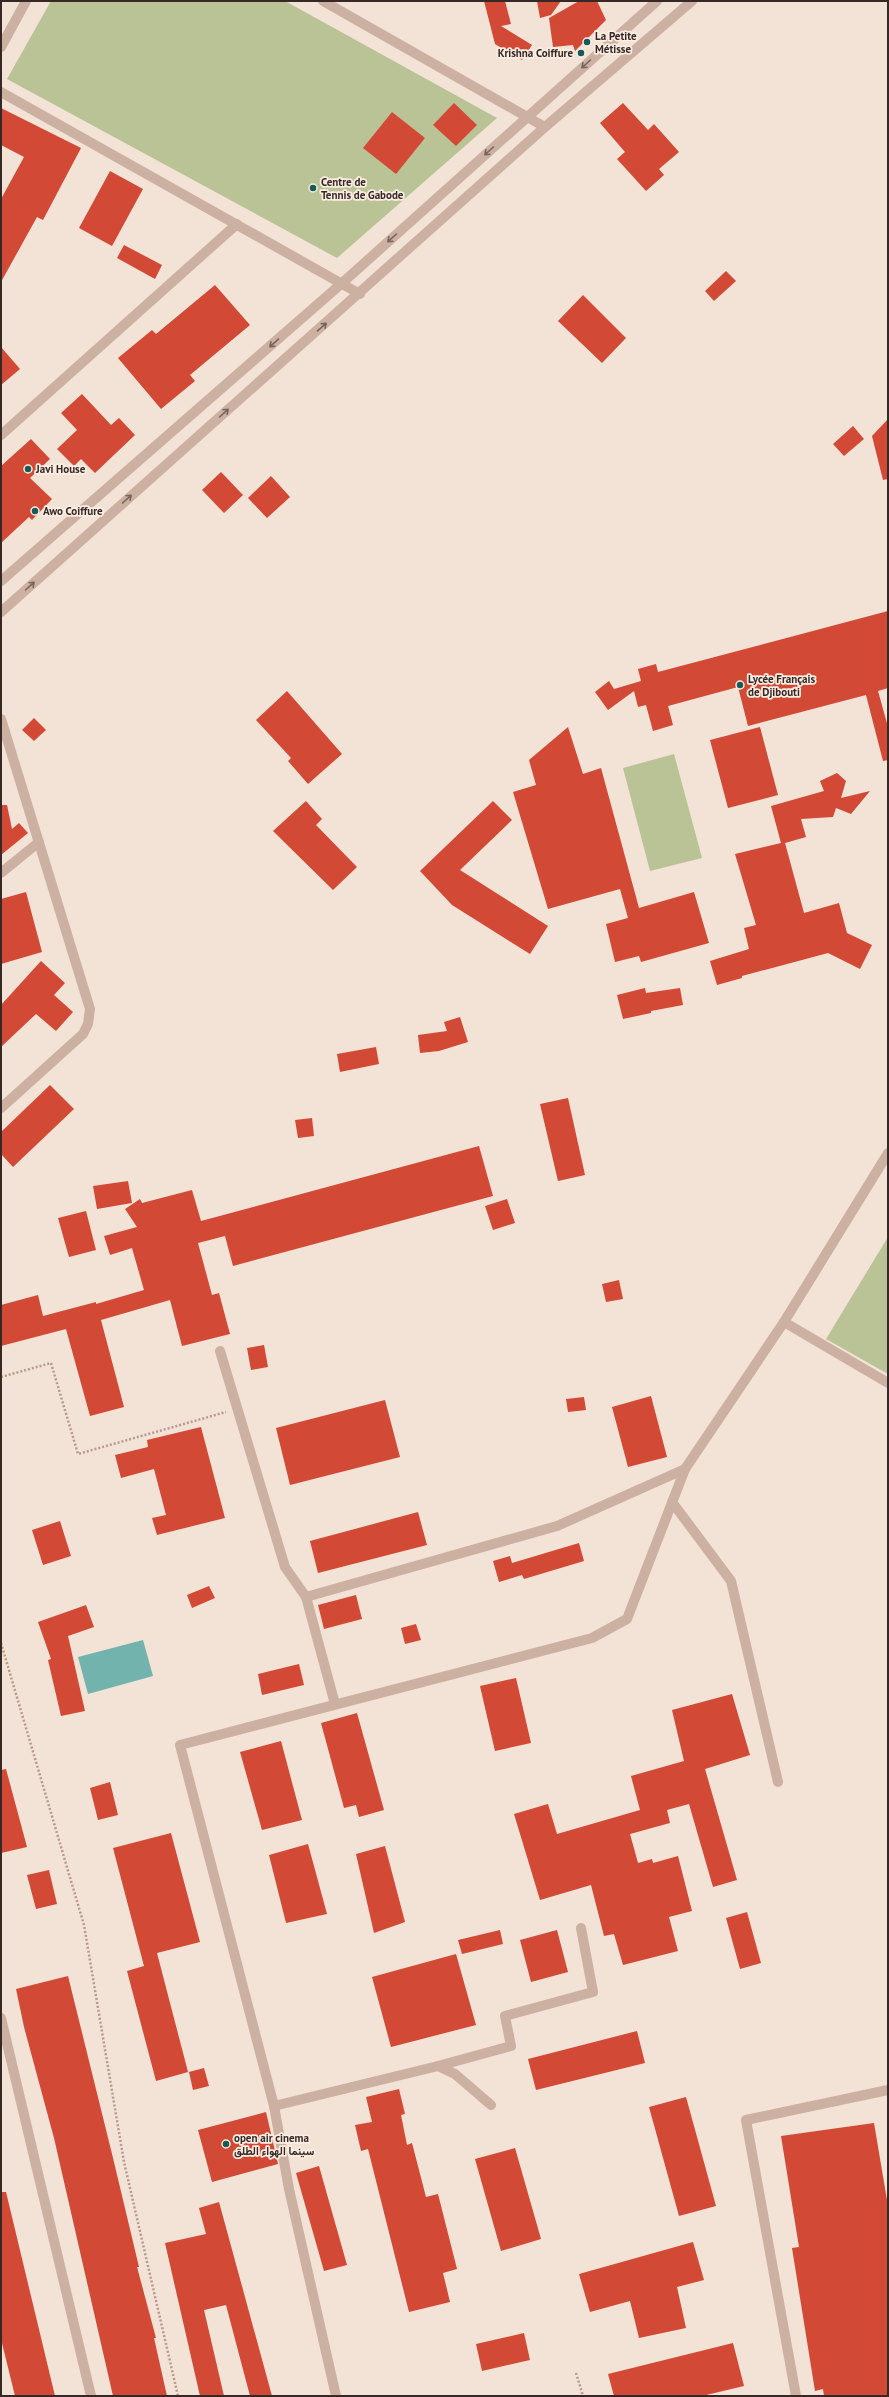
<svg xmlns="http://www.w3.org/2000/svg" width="889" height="2397" viewBox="0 0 889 2397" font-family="'PT Sans',Vazirmatn,sans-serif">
<rect width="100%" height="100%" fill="#f3e2d6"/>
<g fill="#b9c395">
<polygon points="51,1 285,1 497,118 337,258 7,79"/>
<polygon points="674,754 702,858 650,871 623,768"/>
<polygon points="888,1237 888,1374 826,1339"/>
</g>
<polygon fill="#72b3ae" points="143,1640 153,1676 88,1694 78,1657"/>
<g fill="#d24935">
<polygon points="484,1 505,1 511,24 501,26 532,45 522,60 495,44"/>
<polygon points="537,1 561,1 551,15 540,18"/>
<polygon points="579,1 597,1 606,20 575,51 573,45 553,47 549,18"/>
<polygon points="454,103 477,125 456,146 433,125"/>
<polygon points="623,103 648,130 654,124 679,152 659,169 664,175 646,191 617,159 625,152 600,123"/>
<polygon points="1,108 81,148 43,220 37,217 1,282 1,199 24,157 1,145"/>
<polygon points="392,112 425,138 396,174 363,148"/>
<polygon points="110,171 143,189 112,246 79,228"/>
<polygon points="124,245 162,265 155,279 117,258"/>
<polygon points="726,271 736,281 714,301 705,291"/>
<polygon points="215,285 250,325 190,375 195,381 161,409 118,358 152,330 156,334"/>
<polygon points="583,295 626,338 602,363 558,321"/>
<polygon points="1,347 20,369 1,385"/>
<polygon points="82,394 111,425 119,418 135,435 95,473 81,459 74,466 57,449 77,430 61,413"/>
<polygon points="888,419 888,479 883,480 872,436"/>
<polygon points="853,426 864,439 844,456 833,444"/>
<polygon points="31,439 50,459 30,478 52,499 32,520 29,517 1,543 1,466"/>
<polygon points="221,472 243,495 224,513 202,490"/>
<polygon points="271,476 290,497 267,518 248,498"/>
<polygon points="888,611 888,688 878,691 888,727 888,760 883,761 866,695 748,726 738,687 668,706 673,725 653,731 646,705 638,707 634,691 608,710 595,692 609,681 614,689 641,681 638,669 656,664 658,672"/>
<polygon points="287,691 342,754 308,784 288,761 291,758 256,720"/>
<polygon points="34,718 46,730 34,741 22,730"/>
<polygon points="568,727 583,774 601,768 639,908 694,892 709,943 641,962 639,956 615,962 606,924 628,918 620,889 548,909 513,792 536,785 529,760"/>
<polygon points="760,727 778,795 728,808 710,740"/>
<polygon points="837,773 846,781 841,798 870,791 851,814 836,808 833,817 801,819 806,837 785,843 804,913 839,903 847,933 872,945 860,969 828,953 742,976 742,978 717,985 710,961 749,949 744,928 756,925 735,854 781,843 771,806 824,791 820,781"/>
<polygon points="306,801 322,819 316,825 357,867 333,890 273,831"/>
<polygon points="493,801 512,820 460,870 548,926 530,954 452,905 420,871"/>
<polygon points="1,805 7,805 12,829 19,823 28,833 1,855"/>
<polygon points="26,892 42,952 1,964 1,899"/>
<polygon points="41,961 65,983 54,995 73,1012 56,1031 36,1014 1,1047 1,1005"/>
<polygon points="645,988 646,993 680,988 683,1005 651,1011 651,1013 623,1019 617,995"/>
<polygon points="460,1017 468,1042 439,1051 420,1053 418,1035 447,1031 444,1022"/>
<polygon points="376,1047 379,1064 340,1072 337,1054"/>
<polygon points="50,1085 74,1109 13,1167 1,1154 1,1132"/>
<polygon points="568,1098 585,1175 558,1181 540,1104"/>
<polygon points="312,1118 314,1136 298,1138 295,1120"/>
<polygon points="479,1146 493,1196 233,1266 225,1236 198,1243 212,1295 219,1293 230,1334 182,1346 170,1300 101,1320 124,1407 90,1416 66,1329 1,1346 1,1305 38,1295 43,1316 96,1302 96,1304 144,1290 132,1248 110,1255 104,1236 137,1227 125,1209 140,1199 142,1203 192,1190 201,1221"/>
<polygon points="128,1181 132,1203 97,1209 93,1186"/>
<polygon points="507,1199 515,1223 493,1230 485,1206"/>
<polygon points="86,1211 96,1250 69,1257 58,1218"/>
<polygon points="619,1280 623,1299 606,1302 602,1284"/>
<polygon points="264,1345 268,1367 251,1370 247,1348"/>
<polygon points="651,1396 667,1457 628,1467 612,1407"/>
<polygon points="584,1397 586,1410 568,1412 566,1399"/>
<polygon points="385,1400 400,1457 290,1485 276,1428"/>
<polygon points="201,1427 225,1518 157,1535 152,1518 166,1515 154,1469 121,1478 115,1455 148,1447 147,1440"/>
<polygon points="418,1512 427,1545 318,1573 310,1541"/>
<polygon points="60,1521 71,1556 43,1565 32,1530"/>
<polygon points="579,1543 584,1561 524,1579 522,1575 499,1582 493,1561 510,1556 512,1563"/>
<polygon points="209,1586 215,1598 192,1608 187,1595"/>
<polygon points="356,1595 362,1619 324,1629 318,1605"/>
<polygon points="86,1605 94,1627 68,1636 85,1711 61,1716 48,1660 51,1659 38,1622"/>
<polygon points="416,1624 421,1640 405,1644 401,1628"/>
<polygon points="299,1664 304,1685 262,1695 258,1674"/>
<polygon points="516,1678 531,1743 495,1751 480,1686"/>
<polygon points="732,1694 750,1755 705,1769 737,1880 713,1887 689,1804 667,1810 670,1823 630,1834 638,1863 652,1859 653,1863 678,1856 692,1911 669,1917 678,1951 623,1965 614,1934 604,1936 591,1885 540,1900 514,1814 548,1804 557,1834 640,1810 631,1776 684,1761 672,1710"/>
<polygon points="357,1713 384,1810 359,1817 356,1805 344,1808 321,1723"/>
<polygon points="281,1741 302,1820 262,1830 240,1752"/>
<polygon points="6,1769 27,1847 1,1853 1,1770"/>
<polygon points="110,1782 118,1815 98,1820 90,1788"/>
<polygon points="171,1833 200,1942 157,1953 188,2072 156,2081 127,1971 144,1966 113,1848"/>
<polygon points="308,1844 327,1914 286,1923 269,1855"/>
<polygon points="385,1846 405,1922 374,1933 356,1854"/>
<polygon points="49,1870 57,1904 36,1909 27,1875"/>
<polygon points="747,1912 761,1963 740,1969 726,1918"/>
<polygon points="500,1930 503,1944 462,1954 458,1940"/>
<polygon points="557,1930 568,1972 531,1982 520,1940"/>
<polygon points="456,1954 476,2025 391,2047 372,1977"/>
<polygon points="68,1976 113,2158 139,2267 137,2267 156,2338 154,2338 167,2396 113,2396 54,2138 24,2027 16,1989"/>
<polygon points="637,2031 645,2063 536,2090 528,2059"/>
<polygon points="204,2068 209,2086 193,2090 189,2072"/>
<polygon points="399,2089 405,2114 401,2115 407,2145 412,2143 426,2197 438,2194 457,2269 443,2273 450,2302 409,2312 368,2149 361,2151 355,2125 372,2122 366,2097"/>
<polygon points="686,2097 716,2206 679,2216 649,2107"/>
<polygon points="266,2112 278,2164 212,2182 198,2130"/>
<polygon points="874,2123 888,2206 888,2396 824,2396 823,2389 815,2391 792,2248 799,2247 781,2136"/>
<polygon points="515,2148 541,2239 501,2251 475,2159"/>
<polygon points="319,2166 347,2265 324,2271 296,2173"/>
<polygon points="1,2192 6,2192 55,2396 15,2396 1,2339"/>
<polygon points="219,2202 272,2396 250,2396 226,2305 204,2310 224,2396 200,2396 165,2243 206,2234 199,2208"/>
<polygon points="693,2242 704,2280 677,2287 686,2328 639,2338 630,2301 590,2312 579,2274"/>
<polygon points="524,2333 530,2360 482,2371 476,2344"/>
<polygon points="733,2343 744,2386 702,2396 614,2396 608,2374"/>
</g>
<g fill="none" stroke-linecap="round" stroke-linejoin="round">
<g stroke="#b8998b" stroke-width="2.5" stroke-dasharray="2 2" stroke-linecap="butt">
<polyline points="1,1377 51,1363 78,1454 226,1412"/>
<polyline points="1,1643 84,1925 124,2162 178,2396"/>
<polyline points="576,2373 583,2396"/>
</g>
<g stroke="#ccb0a1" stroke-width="10">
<polyline points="323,1 545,127"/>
<polyline points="1,47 26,1"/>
<polyline points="1,92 360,294"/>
<polyline points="1,435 237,224"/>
<polyline points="1,581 341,284 657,1"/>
<polyline points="1,612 545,127 692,1"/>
<polyline points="1,719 90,1009 88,1024 83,1034 1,1108"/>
<polyline points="1,873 39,842"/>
<polyline points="784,1322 888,1383"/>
<polyline points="220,1351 285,1567 306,1597"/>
<polyline points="672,1502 731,1581 778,1782"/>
<polyline points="335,1704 306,1597 557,1526 685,1469"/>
<polyline points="1,2018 91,2396"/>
<polyline points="438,2066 511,2046 505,2016 593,1992 581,1928"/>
<polyline points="274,2106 438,2066 455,2074 491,2105"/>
<polyline points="336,2396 289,2189 274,2106 180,1745 592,1638 627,1619 685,1469 784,1322 888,1153"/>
<polyline points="796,2396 746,2120 888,2090"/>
</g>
</g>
<defs><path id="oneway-shaft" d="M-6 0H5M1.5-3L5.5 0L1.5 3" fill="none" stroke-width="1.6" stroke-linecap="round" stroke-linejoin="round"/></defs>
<g stroke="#79655d">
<use href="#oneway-shaft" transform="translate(586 64) rotate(138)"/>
<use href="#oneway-shaft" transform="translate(489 151) rotate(138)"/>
<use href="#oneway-shaft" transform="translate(392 238) rotate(138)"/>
<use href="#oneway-shaft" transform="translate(322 327) rotate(-41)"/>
<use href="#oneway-shaft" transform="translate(274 343) rotate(139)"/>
<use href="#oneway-shaft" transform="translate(224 413) rotate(-42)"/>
<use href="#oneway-shaft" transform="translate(127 499) rotate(-42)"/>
<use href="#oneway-shaft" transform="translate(30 586) rotate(-42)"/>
</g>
<g fill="#175a57" stroke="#fbede2" stroke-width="1.5">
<circle cx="587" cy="42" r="4"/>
<circle cx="581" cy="53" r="4"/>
<circle cx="313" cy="188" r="4"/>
<circle cx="28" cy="469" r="4"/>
<circle cx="35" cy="511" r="4"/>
<circle cx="740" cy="685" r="4"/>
<circle cx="226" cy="2144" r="4"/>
</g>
<g text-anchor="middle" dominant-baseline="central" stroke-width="3.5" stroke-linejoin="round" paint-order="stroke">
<g font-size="11" font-weight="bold" fill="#352825" stroke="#fbede2" text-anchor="start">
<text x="595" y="36">La Petite<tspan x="595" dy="13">Métisse</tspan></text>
<text x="573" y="53" text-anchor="end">Krishna Coiffure</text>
<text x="321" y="182">Centre de<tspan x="321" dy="13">Tennis de Gabode</tspan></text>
<text x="36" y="469">Javi House</text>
<text x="43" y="511">Awo Coiffure</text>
<text x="748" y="679">Lycée Français<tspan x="748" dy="13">de Djibouti</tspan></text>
<text x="234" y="2138">open air cinema<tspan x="234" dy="13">سينما الهواء الطلق</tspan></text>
</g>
</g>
<rect width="889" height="2397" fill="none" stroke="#352825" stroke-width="4"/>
</svg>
